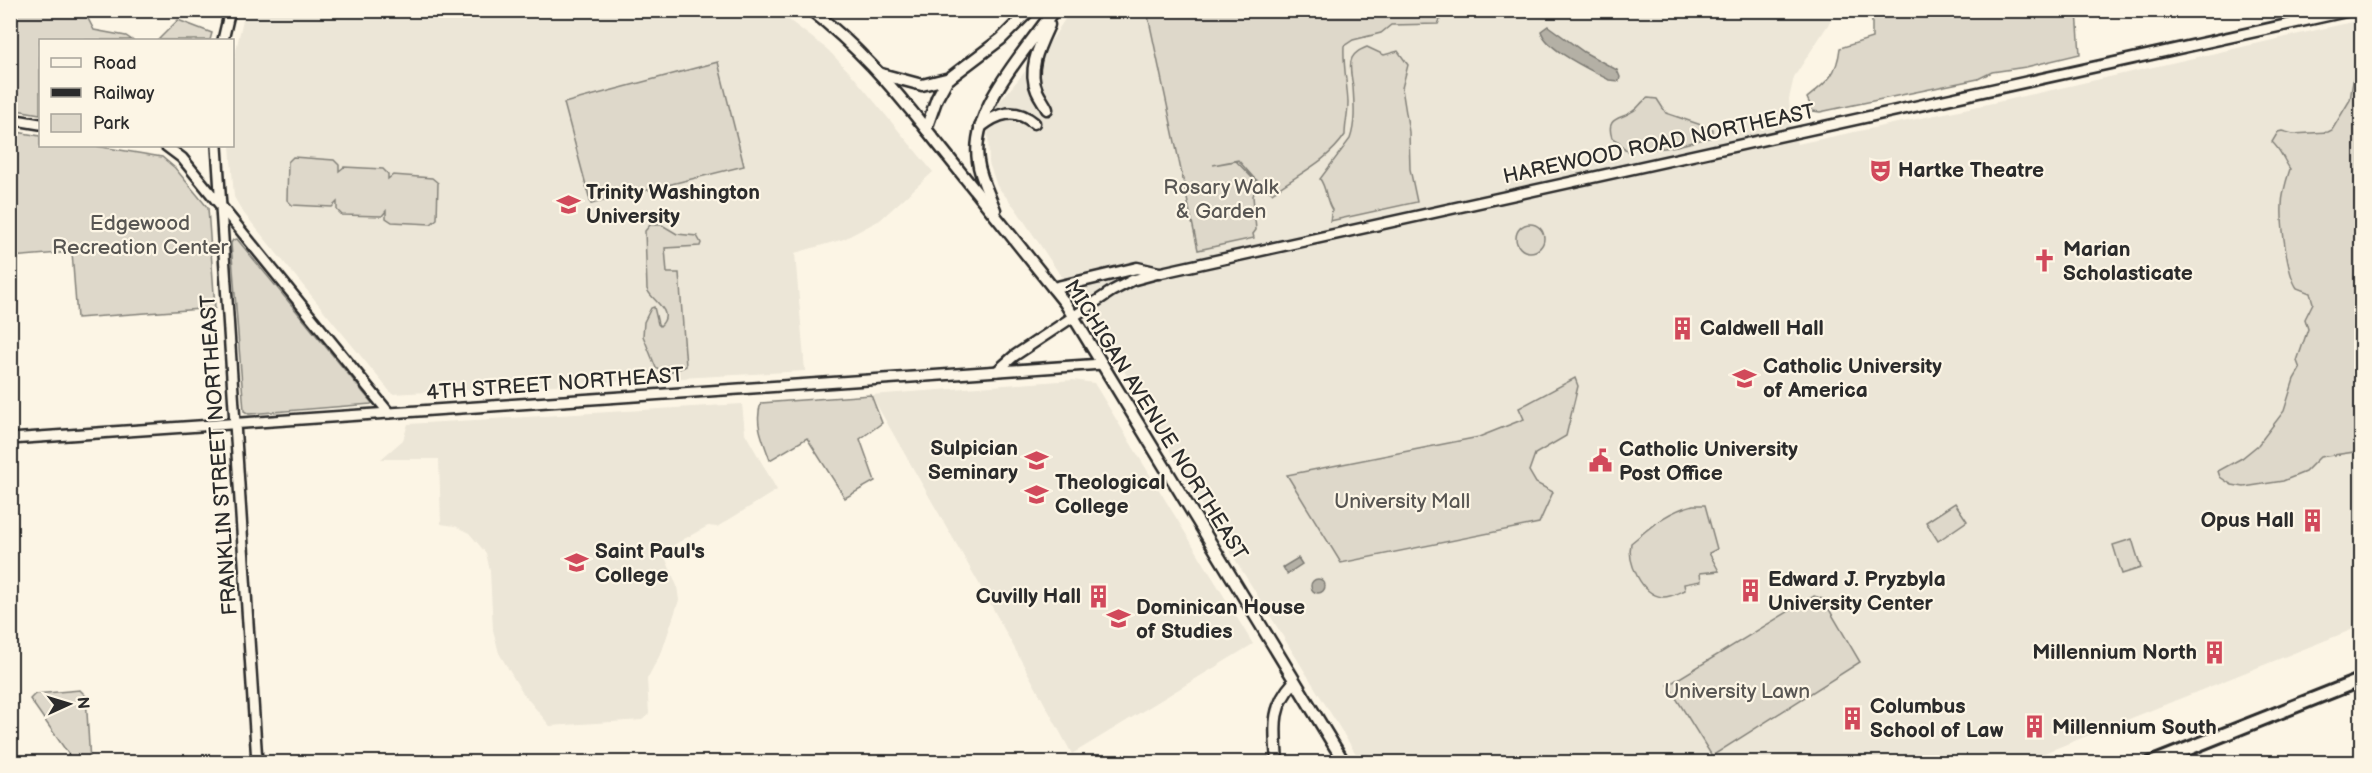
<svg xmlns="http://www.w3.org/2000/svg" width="2372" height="773" viewBox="0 0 2372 773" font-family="'Balsamiq Sans',sans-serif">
<rect width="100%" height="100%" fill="#fcf5e5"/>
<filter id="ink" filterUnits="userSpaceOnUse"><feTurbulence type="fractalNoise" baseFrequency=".0167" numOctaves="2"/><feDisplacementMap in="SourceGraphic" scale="12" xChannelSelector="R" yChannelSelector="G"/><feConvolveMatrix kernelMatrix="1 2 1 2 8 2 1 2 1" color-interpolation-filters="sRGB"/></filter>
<g filter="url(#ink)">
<g fill="#ece6d7">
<polygon points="776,10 828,50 853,76 933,172 880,220 844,239 795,253 805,371 392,394 242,211 234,197 230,146 232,146 233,63 245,11"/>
<polygon points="1070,11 1837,11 1794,77 1789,99 1791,124 1797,144 2007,100 2361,20 2361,626 2022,762 1361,762 1200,503 1123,369 1016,209 997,186 989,163 988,130 997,105 1053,38"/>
<polygon points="1073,380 1094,383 1253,644 1072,754 985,594 871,395"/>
<polygon points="742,404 745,433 777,490 717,527 708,526 684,539 671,547 665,557 677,586 679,600 662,651 647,679 649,714 642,720 550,726 522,692 499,653 493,630 490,571 486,553 469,533 455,526 441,524 439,459 381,459 403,440 408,424"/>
</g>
<g fill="#ded8ca" stroke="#84827a" stroke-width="1.5">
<polygon points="10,11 84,11 94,30 126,36 132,40 40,40 40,114 11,109"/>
<path d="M1147,11V10L1444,11L1438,24L1391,25L1381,33L1353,40L1344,46C1343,65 1347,83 1348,102C1348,114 1345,124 1345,135C1327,162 1298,174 1272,193L1253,177L1238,160L1213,165L1236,161L1257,183L1253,196L1256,230L1253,234L1254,238L1198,250Z"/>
<path d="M1872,11H2077L2080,54L2026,67L1992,72L1978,79L1820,112L1813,111L1807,98C1827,82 1837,75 1840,48L1872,38Z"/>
<polygon points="178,20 212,33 210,40 158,40"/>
<path d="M1367,47L1384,55L1398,51L1408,65L1402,88L1409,132L1410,169L1417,202L1330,221L1332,210C1325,199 1327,189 1320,179L1350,139C1356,122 1354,104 1353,87C1352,78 1348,66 1352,58C1355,52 1360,50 1367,47Z"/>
<polygon points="718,62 744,166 591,204 564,103"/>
<path d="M2361,73V451L2320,457L2305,472L2283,481L2244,487L2232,485L2220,477L2218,471L2242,458L2258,445L2284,411L2294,379L2300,369L2297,361L2308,329L2305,319L2313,303L2310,293L2297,288C2287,274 2281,224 2282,206C2282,193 2286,181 2290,169C2283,159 2281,150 2272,142L2278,132L2282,131L2293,134L2328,132L2332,130L2350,100L2354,75Z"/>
<path d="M1648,98L1657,99L1666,113L1713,129V137C1691,141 1656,156 1637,144L1628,151L1625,150L1619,142L1612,138C1605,116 1621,120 1633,111C1639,108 1641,101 1648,98Z"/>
<polygon points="11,131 40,136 40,146 96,146 162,157 175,168 208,208 215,308 77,318 72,252 11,257"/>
<polygon points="293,157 334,160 339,165 339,171 344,167 383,169 388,174 388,179 393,175 432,178 438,183 437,219 431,224 392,222 386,218 386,211 382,216 342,215 337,210 337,202 332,207 292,205 287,200 288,162"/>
<circle cx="1530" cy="238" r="14"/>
<path d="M650,225H662L677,234L697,236L701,243L700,246L665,248L667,273H679L686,366C676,370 666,375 656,368L643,336L644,322L651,308L654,307L658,324L660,326C676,311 651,301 647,289L645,231Z"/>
<polygon points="237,239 372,403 371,404 249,414 244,411 231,243 233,240"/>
<polygon points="1575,378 1578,386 1566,436 1535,454 1529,471 1536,483 1553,492 1539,523 1341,563 1287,475 1479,437 1524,419 1519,408"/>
<path d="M871,395L882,423L860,439L875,481L845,498L807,438L770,460C763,440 754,423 761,403Z"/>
<polygon points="1955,503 1967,521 1938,541 1926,522"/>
<path d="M1693,505H1705L1717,549L1709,553L1719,571L1700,573L1701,581L1684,584L1685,590C1678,593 1669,598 1662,597C1641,594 1627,562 1631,543C1652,526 1666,512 1693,505Z"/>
<polygon points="2132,539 2141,568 2122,574 2113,545"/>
<polygon points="1814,596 1823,599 1860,662 1712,756 1668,685"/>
<polygon points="80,690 86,696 90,762 74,762 30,699 35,694"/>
</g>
<g fill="#b4b0a5" stroke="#7d7b74" stroke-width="1.5">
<path d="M1548,26L1584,52L1617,70L1620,77L1619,81L1609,80C1591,70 1546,50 1541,31Z"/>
<polygon points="1298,558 1302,564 1287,574 1283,567"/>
<circle cx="1318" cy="586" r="7"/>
</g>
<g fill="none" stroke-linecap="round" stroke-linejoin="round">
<defs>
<g id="tertiary">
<polyline points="223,40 230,10"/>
<polyline points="10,119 40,124"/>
<polyline points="166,146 182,158 389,413"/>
<polyline points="217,146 257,762"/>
<polyline points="997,371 1014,356 1112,291 1133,280 1159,273 2353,10"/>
<polyline points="10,439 1102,364"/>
</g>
<g id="secondary">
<path d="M811,10C856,45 891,85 926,129"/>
<path d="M1277,762C1275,730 1270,708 1294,682"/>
</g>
<g id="primary">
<polyline points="1030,10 1001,39 947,80 937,98 926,129 1065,303 1344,762"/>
<polyline points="881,74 922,85 950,78"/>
<path d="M1047,109C1044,102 1040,98 1037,91C1027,69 1040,45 1049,25"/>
<path d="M980,127C998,113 1015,107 1034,123"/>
<path d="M995,210C989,194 980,178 978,161C970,108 1025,52 1054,10"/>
<polyline points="1053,288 1137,268 1159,273"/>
</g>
</defs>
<use href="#tertiary" stroke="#2b2b2b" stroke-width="14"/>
<use href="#secondary" stroke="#2b2b2b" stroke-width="15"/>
<use href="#primary" stroke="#2b2b2b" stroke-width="15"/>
<use href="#tertiary" stroke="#fcf5e5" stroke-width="9"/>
<use href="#secondary" stroke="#fcf5e5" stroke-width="10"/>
<use href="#primary" stroke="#fcf5e5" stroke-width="10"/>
<g stroke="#2b2b2b" stroke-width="3">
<polyline points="2135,762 2362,672"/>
<polyline points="2174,762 2362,687"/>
</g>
</g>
</g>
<defs>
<symbol id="theatre-bare" viewBox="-9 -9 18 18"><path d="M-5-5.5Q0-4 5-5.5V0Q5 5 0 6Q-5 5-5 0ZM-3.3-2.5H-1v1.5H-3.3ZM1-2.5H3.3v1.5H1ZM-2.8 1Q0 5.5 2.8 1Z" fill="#d1495b" stroke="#fcf5e5" stroke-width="2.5" paint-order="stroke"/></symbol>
<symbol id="university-bare" viewBox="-9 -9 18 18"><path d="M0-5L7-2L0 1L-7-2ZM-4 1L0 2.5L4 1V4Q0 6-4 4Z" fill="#d1495b" stroke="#fcf5e5" stroke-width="2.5" paint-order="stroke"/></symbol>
<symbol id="church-bare" viewBox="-9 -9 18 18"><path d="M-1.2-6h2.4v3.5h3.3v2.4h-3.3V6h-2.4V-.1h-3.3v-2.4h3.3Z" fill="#d1495b" stroke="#fcf5e5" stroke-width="2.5" paint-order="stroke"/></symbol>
<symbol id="building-bare" viewBox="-9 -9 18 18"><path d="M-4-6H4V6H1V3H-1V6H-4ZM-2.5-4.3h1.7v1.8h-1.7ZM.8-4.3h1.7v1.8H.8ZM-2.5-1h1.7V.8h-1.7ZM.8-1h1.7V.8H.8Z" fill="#d1495b" stroke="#fcf5e5" stroke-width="2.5" paint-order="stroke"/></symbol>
<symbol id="school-bare" viewBox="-9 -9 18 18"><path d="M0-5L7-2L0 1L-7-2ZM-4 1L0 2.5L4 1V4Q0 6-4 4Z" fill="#d1495b" stroke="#fcf5e5" stroke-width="2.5" paint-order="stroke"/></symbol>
<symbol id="civic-bare" viewBox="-9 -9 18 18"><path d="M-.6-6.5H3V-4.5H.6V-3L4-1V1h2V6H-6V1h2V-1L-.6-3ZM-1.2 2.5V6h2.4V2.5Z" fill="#d1495b" stroke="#fcf5e5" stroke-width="2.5" paint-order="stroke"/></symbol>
</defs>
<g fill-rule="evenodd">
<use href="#theatre-bare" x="1864" y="154" width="33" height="33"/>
<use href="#university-bare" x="552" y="188" width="33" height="33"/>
<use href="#church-bare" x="2028" y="244" width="33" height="33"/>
<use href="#building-bare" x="1666" y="312" width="33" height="33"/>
<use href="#university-bare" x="1728" y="362" width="33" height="33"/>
<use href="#school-bare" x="1020" y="444" width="33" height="33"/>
<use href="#civic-bare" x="1584" y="444" width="33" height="33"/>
<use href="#school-bare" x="1020" y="478" width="33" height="33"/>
<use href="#building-bare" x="2296" y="504" width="33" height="33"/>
<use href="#university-bare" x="560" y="546" width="33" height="33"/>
<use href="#building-bare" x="1734" y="574" width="33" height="33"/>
<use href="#building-bare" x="1082" y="580" width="33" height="33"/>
<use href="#university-bare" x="1102" y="602" width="33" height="33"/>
<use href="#building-bare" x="2198" y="636" width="33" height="33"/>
<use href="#building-bare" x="1836" y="702" width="33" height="33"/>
<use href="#building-bare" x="2018" y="710" width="33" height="33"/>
</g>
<g text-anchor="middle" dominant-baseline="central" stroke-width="4.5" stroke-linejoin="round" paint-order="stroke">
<g font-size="21" fill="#2b2b2b" stroke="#fcf5e5">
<text transform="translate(1659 144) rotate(-12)">HAREWOOD ROAD NORTHEAST</text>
<text transform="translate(555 384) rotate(-4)">4TH STREET NORTHEAST</text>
<text transform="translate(1156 420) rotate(58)">MICHIGAN AVENUE NORTHEAST</text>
<text transform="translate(219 455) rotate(-94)">FRANKLIN STREET NORTHEAST</text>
</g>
<g font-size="21" font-weight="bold" fill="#2b2b2b" stroke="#fcf5e5" text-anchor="start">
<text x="1898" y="170">Hartke Theatre</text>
<text x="586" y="192">Trinity Washington<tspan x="586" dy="24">University</tspan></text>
<text x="2063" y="249">Marian<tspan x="2063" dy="24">Scholasticate</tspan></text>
<text x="1700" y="328">Caldwell Hall</text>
<text x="1763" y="366">Catholic University<tspan x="1763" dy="24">of America</tspan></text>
<text x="1018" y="448" text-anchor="end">Sulpician<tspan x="1018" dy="24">Seminary</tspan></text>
<text x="1619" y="449">Catholic University<tspan x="1619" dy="24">Post Office</tspan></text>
<text x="1055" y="482">Theological<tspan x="1055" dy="24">College</tspan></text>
<text x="2294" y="520" text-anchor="end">Opus Hall</text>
<text x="595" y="551">Saint Paul's<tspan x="595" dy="24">College</tspan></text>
<text x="1768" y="579">Edward J. Pryzbyla<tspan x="1768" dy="24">University Center</tspan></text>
<text x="1081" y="596" text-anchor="end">Cuvilly Hall</text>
<text x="1136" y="607">Dominican House<tspan x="1136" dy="24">of Studies</tspan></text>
<text x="2197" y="652" text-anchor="end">Millennium North</text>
<text x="1870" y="706">Columbus<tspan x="1870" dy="24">School of Law</tspan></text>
<text x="2052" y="727">Millennium South</text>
</g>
<g font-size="21" fill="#585653" stroke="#fcf5e5">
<text x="1221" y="187">Rosary Walk<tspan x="1221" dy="24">&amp; Garden</tspan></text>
<text x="140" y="223">Edgewood<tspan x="140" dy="24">Recreation Center</tspan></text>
<text x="1402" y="501">University Mall</text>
<text x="1737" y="691">University Lawn</text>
</g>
</g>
<rect width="2372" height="773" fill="none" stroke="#fcf5e5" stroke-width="36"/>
<rect x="18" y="18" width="2336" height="737" fill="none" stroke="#2b2b2b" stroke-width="2" filter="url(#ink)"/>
<rect x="39" y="39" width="195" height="108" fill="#fcf5e5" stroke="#a8a49b" stroke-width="1.5"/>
<rect x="51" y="58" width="30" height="9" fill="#fcf5e5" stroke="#a8a49b" stroke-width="1.5"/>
<text x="93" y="69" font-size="18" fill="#2b2b2b">Road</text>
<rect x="51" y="88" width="30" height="9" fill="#2b2b2b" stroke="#a8a49b" stroke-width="1.5"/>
<text x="93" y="99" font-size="18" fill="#2b2b2b">Railway</text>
<rect x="51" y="114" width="30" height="18" fill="#ded8ca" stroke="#a8a49b" stroke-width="1.5"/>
<text x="93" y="129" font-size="18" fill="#2b2b2b">Park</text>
<g transform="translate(69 704) rotate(86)" stroke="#fcf5e5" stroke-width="4.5" paint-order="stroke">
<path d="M0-4.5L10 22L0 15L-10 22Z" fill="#2b2b2b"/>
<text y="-9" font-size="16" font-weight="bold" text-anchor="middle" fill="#2b2b2b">N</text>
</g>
</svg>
